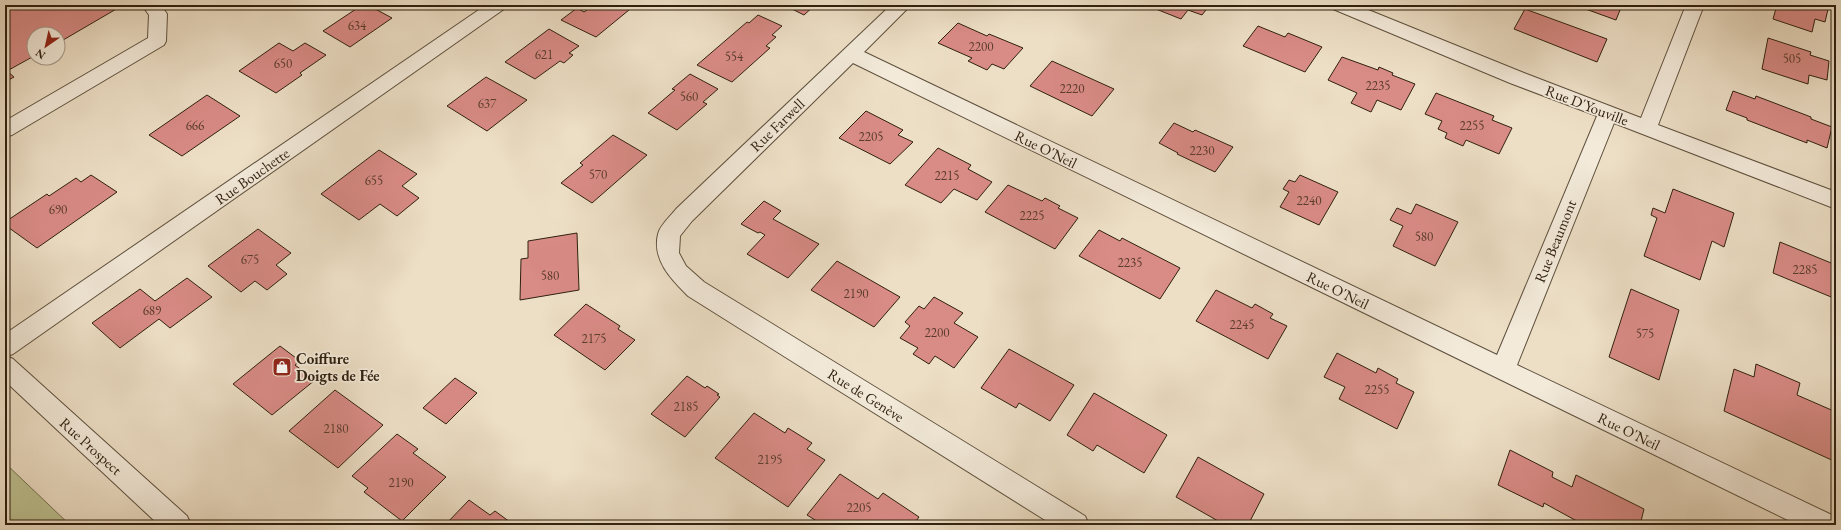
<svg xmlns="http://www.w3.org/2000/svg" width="1841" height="530" viewBox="0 0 1841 530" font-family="'EB Garamond',serif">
<rect width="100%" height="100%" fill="#eddfc6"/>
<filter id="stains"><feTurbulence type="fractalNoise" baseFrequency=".005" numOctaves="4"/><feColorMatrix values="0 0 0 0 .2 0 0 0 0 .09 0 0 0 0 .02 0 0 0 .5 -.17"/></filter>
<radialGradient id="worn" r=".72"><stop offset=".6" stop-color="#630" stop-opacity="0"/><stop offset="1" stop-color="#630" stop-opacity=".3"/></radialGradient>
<polygon fill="#bdc091" stroke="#767050" points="5,463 70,525 5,525"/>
<g fill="#d98b86" stroke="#2f200f">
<polygon points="5,5 113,5 118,8 58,43 58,34 34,34 34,56 7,71 14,77 5,82"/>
<polygon points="362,5 368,5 392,18 350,47 323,31"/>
<polygon points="594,5 619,5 629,10 596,37 561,20 577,8 584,12"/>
<polygon points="784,5 815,5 804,15"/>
<polygon points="1146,5 1207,5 1209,6 1202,15 1188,10 1181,19"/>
<polygon points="1581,5 1616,5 1615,8 1620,10 1616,20 1580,7"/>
<polygon points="1777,5 1829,5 1825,22 1815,19 1812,32 1773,19"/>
<polygon points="1525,9 1607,39 1597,62 1514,29"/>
<polygon points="758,15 782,26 772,35 776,37 766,46 770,48 732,82 697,65 747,22 749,23"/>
<polygon points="958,23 987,36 989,34 1023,48 1004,69 992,64 987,70 968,61 972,58 938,43"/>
<polygon points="1258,26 1285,37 1288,33 1322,47 1305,72 1243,46"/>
<polygon points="549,29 579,46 569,53 573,55 564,63 560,61 535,79 505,62"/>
<polygon points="1768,38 1811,52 1810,55 1829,61 1827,80 1809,75 1808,84 1762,69"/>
<polygon points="279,43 293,51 305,43 326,55 300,73 302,75 276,93 239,71"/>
<polygon points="1342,57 1378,70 1379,67 1393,73 1392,75 1415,84 1401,110 1377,100 1371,112 1351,103 1357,93 1328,80"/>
<polygon points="1052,61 1114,89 1092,116 1030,86"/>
<polygon points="690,74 718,89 703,102 707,104 677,130 648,113 675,90 672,89"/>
<polygon points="486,77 527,100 487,131 447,106"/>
<polygon points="1733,91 1755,99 1756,96 1811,117 1811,119 1832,127 1827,148 1807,140 1807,143 1747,120 1747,118 1726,110"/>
<polygon points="1436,93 1494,116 1492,120 1512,128 1499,154 1466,140 1463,146 1445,138 1447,133 1438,129 1442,121 1425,114"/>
<polygon points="207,95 240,116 182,156 149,135"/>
<polygon points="866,111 903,130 898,135 913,142 890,164 839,138"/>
<polygon points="1174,123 1193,132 1195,130 1233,147 1215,172 1177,154 1178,153 1159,143"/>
<polygon points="613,135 647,155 592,203 561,183 583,165 580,163"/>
<polygon points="938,148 971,165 968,169 992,182 977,200 954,189 941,203 905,185"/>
<polygon points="379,150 417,174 402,186 419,198 397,216 380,204 359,220 321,194"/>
<polygon points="91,175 117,192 37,248 5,225 5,222 47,194 49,196 76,178 81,182"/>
<polygon points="1300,175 1338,192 1319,225 1280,207 1289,192 1283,189 1289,180 1295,182"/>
<polygon points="1008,185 1042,201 1045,198 1060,206 1058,208 1078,218 1055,249 985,212"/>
<polygon points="1673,189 1734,213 1724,247 1712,241 1700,280 1644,256 1657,218 1651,215 1653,208 1665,213"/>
<polygon points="764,201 781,211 773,219 819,244 788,278 747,254 765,235 760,232 758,233 741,224"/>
<polygon points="1416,204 1458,222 1435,266 1393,246 1403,226 1390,220 1397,208 1411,214"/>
<polygon points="258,229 291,253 276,265 287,274 267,290 255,281 241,292 208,266"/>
<polygon points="1099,230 1120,241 1122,238 1180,268 1160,299 1079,256"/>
<polygon points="577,233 579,290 520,300 521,259 528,258 528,241"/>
<polygon points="1780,242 1836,265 1836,299 1773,273"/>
<polygon points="837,261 900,297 874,327 811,290"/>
<polygon points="187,278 212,297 170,328 159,319 120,348 92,323 140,289 155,301"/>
<polygon points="1631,289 1679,310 1659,380 1609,357"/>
<polygon points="1216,290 1252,308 1255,304 1273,314 1270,318 1287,326 1268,359 1196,321"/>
<polygon points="934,297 963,313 954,323 978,337 954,368 935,356 929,364 913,354 918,348 900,338 910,326 905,322 919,306 924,309"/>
<polygon points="586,304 620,326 618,329 635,340 605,370 554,335"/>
<polygon points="280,346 300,361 295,365 315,380 272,415 233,384"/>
<polygon points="1009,349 1074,385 1050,421 1019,403 1016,408 981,388"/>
<polygon points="1337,353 1376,373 1378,368 1398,379 1396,383 1414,392 1397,429 1339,399 1345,387 1324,377"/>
<polygon points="1756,364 1800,383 1797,395 1836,412 1836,462 1724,411 1734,369 1754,377"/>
<polygon points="687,376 705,388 707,386 719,394 717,395 720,397 685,437 651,414"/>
<polygon points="455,378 477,393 446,424 423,408"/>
<polygon points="335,390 383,425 338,468 289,431"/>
<polygon points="1094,393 1167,435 1144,473 1097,445 1093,451 1067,435"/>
<polygon points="754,413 785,433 788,428 812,443 807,449 825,460 788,507 715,458"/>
<polygon points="397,434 418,449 413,453 446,477 402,521 364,492 368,488 352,476"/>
<polygon points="1510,450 1553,472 1552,477 1572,487 1576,475 1644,509 1640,525 1584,525 1544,503 1543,507 1498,485"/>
<polygon points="1198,457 1264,494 1248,525 1225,525 1176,497"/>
<polygon points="840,474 878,499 883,493 919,517 913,525 823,525 807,515"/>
<polygon points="469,500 490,515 495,511 514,525 445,525"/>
</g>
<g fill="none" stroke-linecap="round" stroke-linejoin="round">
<defs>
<g id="minor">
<polygon points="142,5 161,5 167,14 166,41 164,45 12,135 5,137 5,121 148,38 149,15"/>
<polygon points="486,5 507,5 504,9 13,354 7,356 13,359 187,516 191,525 159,525 5,381 5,334"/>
<path d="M891,5H911L864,52L1497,355L1597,116L1510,83L1333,9L1330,5H1356L1524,73L1641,118L1686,5H1704L1658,125L1836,192V209L1614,123L1517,365L1834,516L1836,525H1798L853,63L692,221L680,236L679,253L686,266L704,282L1085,516L1089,525H1053L688,296C671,279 652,260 658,234C660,225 671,216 676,209Z"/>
</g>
</defs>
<use href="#minor" stroke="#5e503d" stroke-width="2"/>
<use href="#minor" fill="#f3eada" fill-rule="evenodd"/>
</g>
<defs>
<symbol id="shop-square" viewBox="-11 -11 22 22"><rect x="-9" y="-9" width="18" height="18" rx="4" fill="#8f2418" stroke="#f3eada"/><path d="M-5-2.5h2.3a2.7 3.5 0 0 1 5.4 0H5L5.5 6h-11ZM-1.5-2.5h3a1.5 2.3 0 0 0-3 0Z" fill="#fff"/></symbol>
</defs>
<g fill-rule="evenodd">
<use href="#shop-square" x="271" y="356" width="22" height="22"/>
</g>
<g text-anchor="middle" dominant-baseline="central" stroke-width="3.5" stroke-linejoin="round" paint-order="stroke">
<g font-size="13" fill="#5a3b2d">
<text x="357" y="25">634</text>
<text x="981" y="46">2200</text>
<text x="544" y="54">621</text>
<text x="734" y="56">554</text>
<text x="1792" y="58">505</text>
<text x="283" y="63">650</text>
<text x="1378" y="85">2235</text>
<text x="1072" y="88">2220</text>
<text x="689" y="96">560</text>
<text x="487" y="103">637</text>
<text x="195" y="125">666</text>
<text x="1472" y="125">2255</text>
<text x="871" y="136">2205</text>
<text x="1202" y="150">2230</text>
<text x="598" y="174">570</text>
<text x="947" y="175">2215</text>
<text x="374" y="180">655</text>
<text x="1309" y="200">2240</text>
<text x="58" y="209">690</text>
<text x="1032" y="215">2225</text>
<text x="1424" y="236">580</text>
<text x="250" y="259">675</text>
<text x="1130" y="262">2235</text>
<text x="1805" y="269">2285</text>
<text x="550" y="275">580</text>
<text x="856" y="293">2190</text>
<text x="152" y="310">689</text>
<text x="1242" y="324">2245</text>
<text x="937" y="332">2200</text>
<text x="1645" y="333">575</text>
<text x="594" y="338">2175</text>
<text x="1377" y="389">2255</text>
<text x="686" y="406">2185</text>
<text x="336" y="428">2180</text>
<text x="770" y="459">2195</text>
<text x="401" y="482">2190</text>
<text x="859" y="507">2205</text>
</g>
<g font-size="15" fill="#2f200f" stroke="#f3eada">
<text transform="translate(1587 105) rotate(21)">Rue D'Youville</text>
<text transform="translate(777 125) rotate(-44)">Rue Farwell</text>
<text transform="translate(1046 149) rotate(26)">Rue O'Neil</text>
<text transform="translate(252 176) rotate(-35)">Rue Bouchette</text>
<text transform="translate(1555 241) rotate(-68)">Rue Beaumont</text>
<text transform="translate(1338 290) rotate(26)">Rue O'Neil</text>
<text transform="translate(866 395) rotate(32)">Rue de Genève</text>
<text transform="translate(1629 431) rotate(26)">Rue O'Neil</text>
<text transform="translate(91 446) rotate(42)">Rue Prospect</text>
</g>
<g font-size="15" font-weight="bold" fill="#2f200f" stroke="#f3eada" text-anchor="start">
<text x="296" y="358">Coiffure<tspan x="296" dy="17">Doigts de Fée</tspan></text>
</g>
</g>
<rect width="1841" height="530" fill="none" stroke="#eddfc6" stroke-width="20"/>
<rect x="6" y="6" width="1829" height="518" fill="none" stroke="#2f200f" stroke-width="2"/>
<rect x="10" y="10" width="1821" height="510" fill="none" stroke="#2f200f"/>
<g transform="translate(46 46) rotate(214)"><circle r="19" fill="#f3eada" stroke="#a59989"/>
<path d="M0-3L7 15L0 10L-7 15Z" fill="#8f2418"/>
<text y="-6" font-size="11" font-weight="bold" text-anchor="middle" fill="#2f200f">N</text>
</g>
<rect width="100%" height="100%" filter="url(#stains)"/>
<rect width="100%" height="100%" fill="url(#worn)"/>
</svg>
